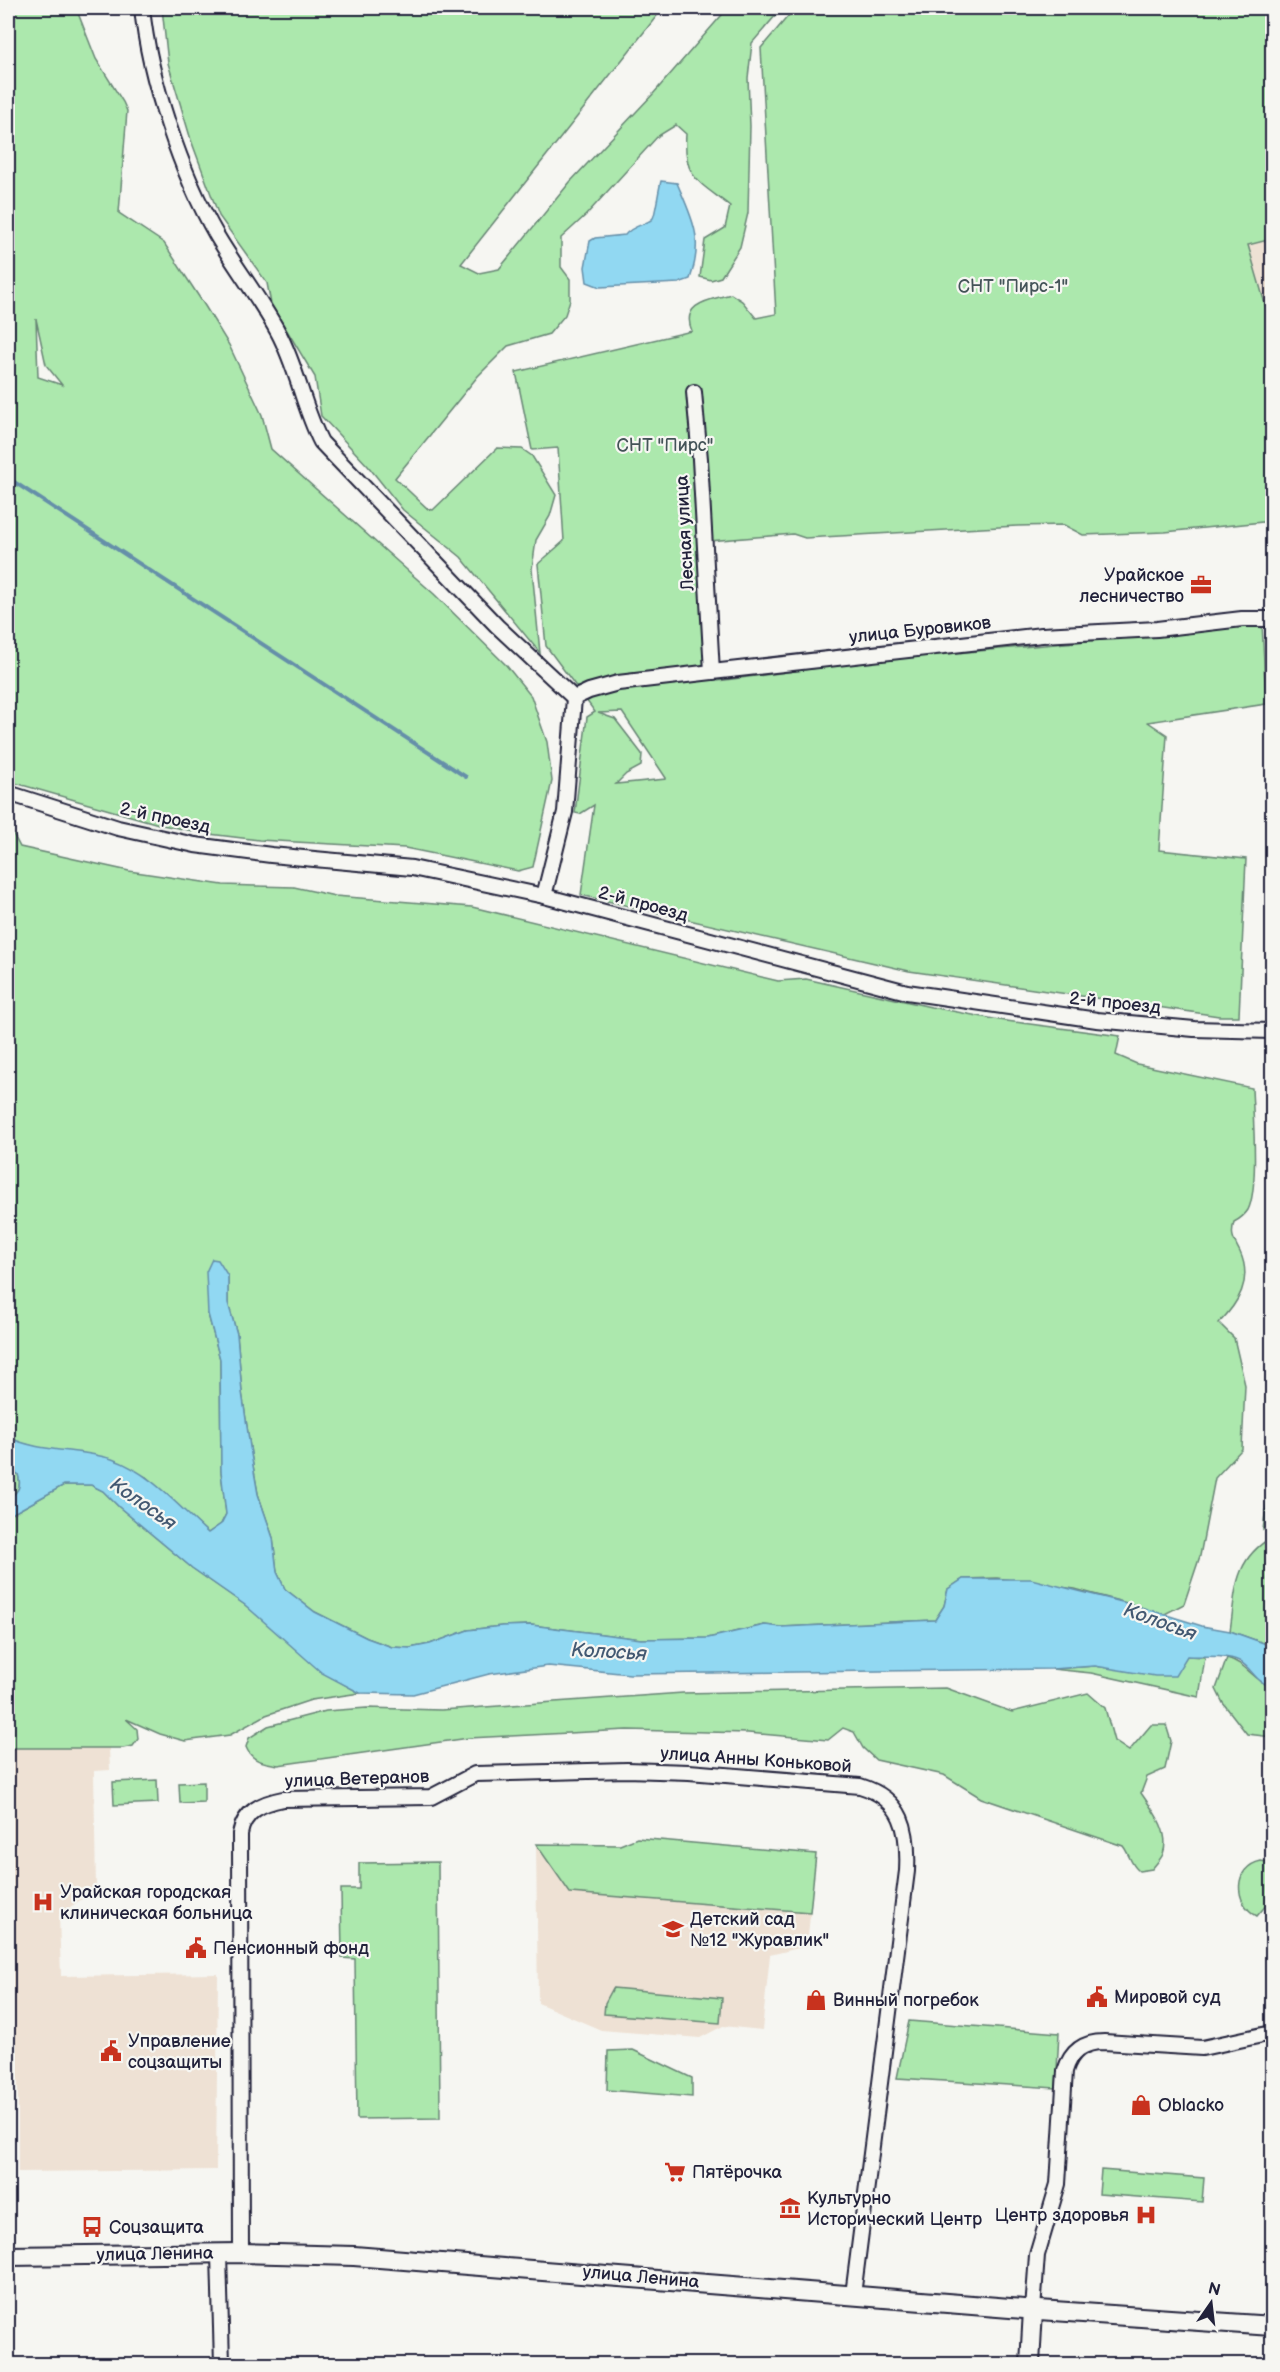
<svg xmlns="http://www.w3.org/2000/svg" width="1280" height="2372" viewBox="0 0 1280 2372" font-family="'Balsamiq Sans',sans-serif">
<rect width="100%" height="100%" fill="#f6f6f2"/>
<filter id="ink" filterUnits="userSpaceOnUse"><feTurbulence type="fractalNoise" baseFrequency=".0167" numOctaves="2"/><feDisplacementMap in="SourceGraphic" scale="12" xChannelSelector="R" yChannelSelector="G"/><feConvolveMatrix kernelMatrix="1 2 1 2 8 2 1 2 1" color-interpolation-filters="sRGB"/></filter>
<g filter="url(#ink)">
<g fill="#eee1d4">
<polygon points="1272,239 1272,328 1248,245"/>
<polygon points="8,1748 109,1748 110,1770 94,1771 96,1889 59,1915 61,1976 218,1974 216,2170 18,2172 18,2078 8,2078"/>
<polygon points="637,1838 816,1854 807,1946 770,1955 762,2030 723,2026 700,2038 601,2030 538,2003 536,1844 620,1845"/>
</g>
<g fill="#ace8ad" stroke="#678574" stroke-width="1.5" fill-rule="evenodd">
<path d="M8,8H76L96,59L123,102L127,111L119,213L164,243L205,306L229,345L262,415L271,449L434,594L506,665L531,696L547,742L552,781L533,867L518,871L405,848L259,840L209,834L162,825L8,781V57L11,35L8,28ZM36,319L46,365L62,385L38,377Z"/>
<path d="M162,8H663L461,264L479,273L499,269L570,182L653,94L728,8H782L752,43L748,78L750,126L748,213L740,247L721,277L711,280L700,277L705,240L725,228L730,206C698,181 683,178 686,134L676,125L658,136L586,215L561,238V267L570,279V300L565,315L549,334L508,346L478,376L395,478L428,509L433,510L497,448L522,449L532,456L556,495L550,516L536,540L532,569L540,653L461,557L403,510L368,466L321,416L315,377L271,304L267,283L219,216L191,140L168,63Z"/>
<path d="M795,8H1272V239L1248,245L1272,328V521L1165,532L1083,535L1064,525L1017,526L805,538L793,534L709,541L718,681L879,660L1153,635L1262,622L1266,704L1148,722L1167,735L1159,850L1246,859L1239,1016H1219L909,971L581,895L594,805L580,814L575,813L587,717L595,712L546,646L538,564L564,541L558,448L532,450L516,372L692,331C680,303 710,300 731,294L742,301L756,318L776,314L761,48ZM622,712L666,778V779L616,784L626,774L641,766L642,754L615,719L598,713Z"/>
<path d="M8,831L12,832L20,847L129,871L223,885L294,887L335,896L472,907L778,981L806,979L931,1007L999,1020L1120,1036L1116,1055L1137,1064L1252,1088C1253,1116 1259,1188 1248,1210C1244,1216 1240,1219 1234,1222C1230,1236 1234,1240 1240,1252C1253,1281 1238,1303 1219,1323L1234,1338L1245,1385L1242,1449L1215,1478L1200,1556L1184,1604L1163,1615L1134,1605L1075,1589L997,1578L963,1579L948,1589L944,1606L935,1620L781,1627L764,1625L708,1638L641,1639L531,1625L502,1626L468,1630L430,1644L410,1648L392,1647L367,1638L315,1612L285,1589L277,1572L273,1538L258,1494L251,1454L242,1392L237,1334L228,1303V1276L208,1314L220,1359L221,1471L226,1514L221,1524L208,1533L146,1477L88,1454L47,1450L18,1442L8,1437Z"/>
<polygon points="1272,1459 1272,1524 1263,1530"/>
<path d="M8,1469L18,1474C22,1487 18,1492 8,1499Z"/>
<polygon points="64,1485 91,1485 103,1491 119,1507 192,1568 245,1605 288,1640 322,1672 360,1693 311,1700 266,1715 230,1735 185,1741 160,1734 126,1719 137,1729 138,1739 133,1746 123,1748 8,1748 8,1516"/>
<path d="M1272,1537V1646L1230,1631C1236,1591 1233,1560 1272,1537Z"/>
<polygon points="1187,1656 1205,1657 1199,1697 1091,1673 1052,1669 1095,1666 1117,1669 1180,1665"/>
<path d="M1227,1658C1248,1664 1252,1680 1272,1687V1737L1247,1734L1223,1703L1216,1689Z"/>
<path d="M946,1688L1012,1712L1088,1693L1105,1708L1114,1741L1129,1751L1151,1725H1166L1171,1741L1165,1769L1147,1777L1141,1793C1152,1809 1171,1832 1163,1854C1161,1859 1155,1865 1152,1869L1139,1871C1130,1864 1130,1855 1123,1846L981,1798L944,1775L876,1760L863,1748L854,1732L843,1728L828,1740L748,1733L627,1730L469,1738L278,1765C263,1762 252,1762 246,1747L249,1738L268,1726L326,1711L367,1708L441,1710L683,1693Z"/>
<polygon points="157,1780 158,1803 114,1805 113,1782"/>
<polygon points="204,1782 204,1802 180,1803 179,1783"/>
<polygon points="637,1838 816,1854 810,1912 570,1893 536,1844 620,1845"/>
<path d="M1261,1861L1272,1863V1904L1268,1903L1257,1916C1233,1903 1233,1867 1261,1861Z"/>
<polygon points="438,1862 440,2118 357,2119 355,1959 342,1958 341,1889 359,1889 359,1863"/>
<polygon points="613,1988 722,1998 720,2023 604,2014 605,2003"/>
<polygon points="909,2021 1059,2033 1056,2088 897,2078"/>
<polygon points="633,2050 692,2078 692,2097 607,2090 608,2051"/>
<polygon points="1101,2170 1204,2178 1202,2202 1099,2194"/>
</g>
<g fill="#91d8f2" stroke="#658fa9" stroke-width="1.5">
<path d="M661,181L677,183C693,220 704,239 690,279L679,283L600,287L587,282L585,267L590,241L595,238L625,235C634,224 648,225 653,218C655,216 659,188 661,181Z"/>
<path d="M212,1259L218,1260L228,1276V1303L237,1334L242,1392L251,1454L258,1494L273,1538L277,1572L285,1589L315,1612L367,1638L392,1647L410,1648L430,1644L468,1630L502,1626L531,1625L641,1639L708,1638L765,1625L781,1627L935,1620L944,1606L948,1589L963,1579H1031L1134,1605L1202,1626L1230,1631L1272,1646V1687C1254,1681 1253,1669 1239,1661C1225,1654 1202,1657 1187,1656L1175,1676H1155L1095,1666L1052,1669L630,1674L548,1666L489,1674L413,1694L360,1693L322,1673L245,1605L192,1568L119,1507L103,1491L91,1485H64L8,1516V1499C18,1492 22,1487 18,1474L8,1469V1437C41,1453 78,1448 112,1459C150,1472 179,1507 208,1533L221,1524L226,1514L221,1471L220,1359L208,1314L206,1272Z"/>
</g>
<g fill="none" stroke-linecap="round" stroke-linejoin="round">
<polyline stroke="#658fa9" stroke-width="4" points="8,478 466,777"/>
<defs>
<g id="street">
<path d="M142,8C149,78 181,174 217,236C236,268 260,299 278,332C297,367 303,407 321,442L497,626L574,698"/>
<polyline points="694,392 700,459 712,672"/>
<polyline points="574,698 589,691 618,683 712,672 1042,635 1157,629 1242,619 1272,619"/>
<polyline points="8,793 118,828 195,845 271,855 412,868 544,896 907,992 1097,1020 1194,1029 1272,1031"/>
<polyline points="544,896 565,812 574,698"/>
<path d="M241,2253L240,1834C244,1811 262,1803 283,1799L431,1797L475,1774L627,1770L689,1772L860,1786C903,1799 909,1830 907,1871L853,2295"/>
<polyline points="219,2254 222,2364"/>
<path d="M1033,2310L1037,2255L1058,2184L1065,2071C1071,2051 1083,2042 1104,2042L1202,2048L1272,2033"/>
</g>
<g id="secondary">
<polyline points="8,2256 241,2253 354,2256 1010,2308 1272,2326"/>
<polyline points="1030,2364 1033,2310"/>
</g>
</defs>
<use href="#street" stroke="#22223b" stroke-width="18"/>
<use href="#secondary" stroke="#22223b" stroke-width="22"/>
<use href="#street" stroke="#f6f6f2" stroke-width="14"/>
<use href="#secondary" stroke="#f6f6f2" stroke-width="18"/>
</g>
</g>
<defs>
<symbol id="office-bare" viewBox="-9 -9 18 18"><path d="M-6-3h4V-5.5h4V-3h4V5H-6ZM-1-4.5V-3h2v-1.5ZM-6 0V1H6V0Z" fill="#c8321e" stroke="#f6f6f2" stroke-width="2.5" paint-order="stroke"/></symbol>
<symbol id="hospital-bare" viewBox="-9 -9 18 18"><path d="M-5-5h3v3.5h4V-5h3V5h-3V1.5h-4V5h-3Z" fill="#c8321e" stroke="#f6f6f2" stroke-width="2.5" paint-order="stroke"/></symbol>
<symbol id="school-bare" viewBox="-9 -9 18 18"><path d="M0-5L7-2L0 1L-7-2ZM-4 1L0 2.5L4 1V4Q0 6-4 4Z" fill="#c8321e" stroke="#f6f6f2" stroke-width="2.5" paint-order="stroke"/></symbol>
<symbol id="civic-bare" viewBox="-9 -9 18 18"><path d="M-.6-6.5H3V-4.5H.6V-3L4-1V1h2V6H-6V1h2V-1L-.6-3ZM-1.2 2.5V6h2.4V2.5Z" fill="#c8321e" stroke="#f6f6f2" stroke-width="2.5" paint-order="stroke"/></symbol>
<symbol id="shop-bare" viewBox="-9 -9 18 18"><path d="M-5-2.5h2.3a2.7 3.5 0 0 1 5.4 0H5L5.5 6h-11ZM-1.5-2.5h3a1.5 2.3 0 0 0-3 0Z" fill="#c8321e" stroke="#f6f6f2" stroke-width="2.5" paint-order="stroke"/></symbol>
<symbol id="supermarket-bare" viewBox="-9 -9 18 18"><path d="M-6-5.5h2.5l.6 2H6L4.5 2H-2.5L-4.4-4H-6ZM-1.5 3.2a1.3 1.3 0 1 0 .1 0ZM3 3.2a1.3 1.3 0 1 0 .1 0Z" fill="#c8321e" stroke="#f6f6f2" stroke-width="2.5" paint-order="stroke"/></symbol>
<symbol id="museum-bare" viewBox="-9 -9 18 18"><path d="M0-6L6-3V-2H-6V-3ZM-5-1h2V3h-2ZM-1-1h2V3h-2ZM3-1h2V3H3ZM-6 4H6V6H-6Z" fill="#c8321e" stroke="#f6f6f2" stroke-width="2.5" paint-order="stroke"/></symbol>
<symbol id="bus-bare" viewBox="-9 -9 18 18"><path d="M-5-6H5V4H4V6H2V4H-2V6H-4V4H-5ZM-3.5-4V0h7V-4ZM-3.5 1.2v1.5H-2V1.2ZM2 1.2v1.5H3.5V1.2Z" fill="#c8321e" stroke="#f6f6f2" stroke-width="2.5" paint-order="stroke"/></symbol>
</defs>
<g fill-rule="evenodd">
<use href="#office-bare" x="1186" y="570" width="30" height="30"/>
<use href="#hospital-bare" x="28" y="1887" width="30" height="30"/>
<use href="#school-bare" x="658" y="1914" width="30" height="30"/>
<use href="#civic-bare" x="181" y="1933" width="30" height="30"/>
<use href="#civic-bare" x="1082" y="1982" width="30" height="30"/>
<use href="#shop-bare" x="801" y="1985" width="30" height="30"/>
<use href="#civic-bare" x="96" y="2036" width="30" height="30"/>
<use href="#shop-bare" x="1126" y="2090" width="30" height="30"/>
<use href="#supermarket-bare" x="660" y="2157" width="30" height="30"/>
<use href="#museum-bare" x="775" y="2193" width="30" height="30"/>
<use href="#hospital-bare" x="1131" y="2200" width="30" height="30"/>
<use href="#bus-bare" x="77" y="2212" width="30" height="30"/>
</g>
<g text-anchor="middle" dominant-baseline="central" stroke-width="4.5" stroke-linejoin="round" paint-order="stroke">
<g font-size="18" fill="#445458" stroke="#f6f6f2">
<text x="1013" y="286">СНТ "Пирс-1"</text>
<text x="665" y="445">СНТ "Пирс"</text>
</g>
<g font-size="18" fill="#22223b" stroke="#f6f6f2">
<text transform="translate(685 533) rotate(-93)">Лесная улица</text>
<text transform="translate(920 630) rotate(-6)">улица Буровиков</text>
<text transform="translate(165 818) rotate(12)">2-й проезд</text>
<text transform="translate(643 904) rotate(15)">2-й проезд</text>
<text transform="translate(1115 1003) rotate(6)">2-й проезд</text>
<text transform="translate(756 1760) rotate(4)">улица Анны Коньковой</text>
<text transform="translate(357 1779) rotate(-2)">улица Ветеранов</text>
<text transform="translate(155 2254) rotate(-1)">улица Ленина</text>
<text transform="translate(641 2277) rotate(5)">улица Ленина</text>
</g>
<g font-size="18" fill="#22223b" stroke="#f6f6f2" text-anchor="start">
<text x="1184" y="575" text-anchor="end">Урайское<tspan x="1184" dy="21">лесничество</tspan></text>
<text x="60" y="1892">Урайская городская<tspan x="60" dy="21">клиническая больница</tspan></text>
<text x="690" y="1919">Детский сад<tspan x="690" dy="21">№12 "Журавлик"</tspan></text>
<text x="213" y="1948">Пенсионный фонд</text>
<text x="1114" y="1997">Мировой суд</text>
<text x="833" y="2000">Винный погребок</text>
<text x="128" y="2041">Управление<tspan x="128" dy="21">соцзащиты</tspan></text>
<text x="1158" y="2105">Oblacko</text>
<text x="692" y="2172">Пятёрочка</text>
<text x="807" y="2198">Культурно<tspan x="807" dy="21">Исторический Центр</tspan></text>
<text x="1129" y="2215" text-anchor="end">Центр здоровья</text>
<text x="109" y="2227">Соцзащита</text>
</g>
<g font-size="20" font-style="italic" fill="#435972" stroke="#f6f6f2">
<text transform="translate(143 1504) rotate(35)">Колосья</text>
<text transform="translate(1160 1622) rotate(20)">Колосья</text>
<text transform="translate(609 1652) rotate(3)">Колосья</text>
</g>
</g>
<rect width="1280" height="2372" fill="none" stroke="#f6f6f2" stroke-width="30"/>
<rect x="15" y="15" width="1250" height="2342" fill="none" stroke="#22223b" stroke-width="2" filter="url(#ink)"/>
<g transform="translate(1211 2303) rotate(14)" stroke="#f6f6f2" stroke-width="4.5" paint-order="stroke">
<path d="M0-4.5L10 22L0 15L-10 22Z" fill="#22223b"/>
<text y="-9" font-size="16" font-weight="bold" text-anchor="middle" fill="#22223b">N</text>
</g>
</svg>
